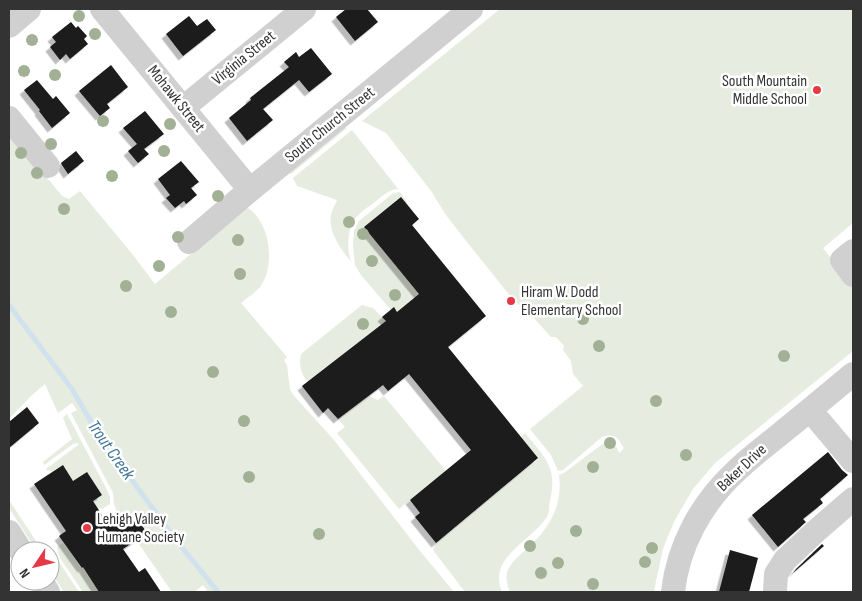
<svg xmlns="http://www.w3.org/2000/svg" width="862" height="601" viewBox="0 0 862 601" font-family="'Sofia Sans Condensed',sans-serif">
<defs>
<filter id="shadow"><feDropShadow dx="-4.5" dy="4.5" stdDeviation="0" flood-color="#0004"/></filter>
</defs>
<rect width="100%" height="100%" fill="#fff"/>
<g fill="#e6ecdf">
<path d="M500,9H853V223L823,248L853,287V351L715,463L693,489L675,520L668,536L663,549L656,581L654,592H510C507,585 505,577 508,570C512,561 522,553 529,547C550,527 563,505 559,475L564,473L601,445L607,441C614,443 617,446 619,453L624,448C618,438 615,433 602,437L563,470L558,471L551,455L530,429L583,386L573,374L571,361L563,350L564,346L556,337H551L525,308L518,304L511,297L463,237L446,215L431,191L386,133L362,121Z"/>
<polygon points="343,128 347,128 291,174 289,173"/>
<path d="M352,130L398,189C388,190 382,196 375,202C368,207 359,213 354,220C347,232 347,249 351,262C341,249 328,232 331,215C332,210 335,205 337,200L297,186L293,178Z"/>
<path d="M9,131L62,196L69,199L80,191L133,255L155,284L243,210L248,208C270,223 275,263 262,284C257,292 248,297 241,303L287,357L284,360L287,365L290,390L295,397L334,440L420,551L454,592H204L207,590L203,585L194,592H172L117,512L114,504L113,493L71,413L77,410L72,403L58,413L45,384L32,395L9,419Z"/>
<polygon points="400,192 407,202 407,205 401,197 364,227 419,294 397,312 394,308 391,310 361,275 355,265 353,246 354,231 359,221 392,194"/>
<path d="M362,305L373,308L386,321L308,382C300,373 299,365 301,354Z"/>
<polygon points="369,396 378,400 384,396 446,471 399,509 337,433 345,427 338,419"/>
<polygon points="67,414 106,488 110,497 110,504 102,509 89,504 102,495 73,481 63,465 51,472 50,470 48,471 46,469 78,445 78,443 73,444 44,465 43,462 72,439 63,418"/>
<path d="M525,433C533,443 543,453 548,464C555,478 552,492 549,506C549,510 549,514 547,517C531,541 487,558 502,592H465L433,550L436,543L538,459L521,437Z"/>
<polygon points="9,500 36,541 37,544 33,545 9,508"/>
<polygon points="63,543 67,549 68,548 81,568 83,567 99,592 83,592 60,558 57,547"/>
<polygon points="54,549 57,559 79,592 64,592 50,571 50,552"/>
</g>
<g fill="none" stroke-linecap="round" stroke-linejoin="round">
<polyline stroke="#cfe2ee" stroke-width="5" points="9,305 72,389 97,432 172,535 218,592"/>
</g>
<g fill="#1a1a1a" filter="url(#shadow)">
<polygon points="346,9 367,9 378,22 355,41 336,17"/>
<polygon points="189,16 197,26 207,19 216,30 183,56 166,34"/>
<polygon points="71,22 76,28 78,26 87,36 84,39 88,44 70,59 66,54 60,60 50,47 56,42 52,37"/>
<polygon points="311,48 332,74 309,92 299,80 263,109 273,120 247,141 229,118 251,100 250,98 289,67 284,62 296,52 299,57"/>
<polygon points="111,65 128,87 107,104 110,108 100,116 79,91"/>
<polygon points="37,80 53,99 56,96 70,113 52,128 39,111 40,110 24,90"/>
<polygon points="145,111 164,134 144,149 149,154 138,163 128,151 137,144 123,128"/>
<polygon points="76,151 84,161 68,174 62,165 61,163"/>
<polygon points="181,161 199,182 191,188 197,195 186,204 184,201 175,208 166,198 170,195 158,179"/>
<polygon points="401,197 419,219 412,225 486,316 448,347 538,458 436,543 415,517 420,513 410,500 471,450 409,374 388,391 383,385 338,419 328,408 323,413 302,386 386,321 382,317 394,307 397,312 419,294 364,227"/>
<polygon points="27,407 39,423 9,448 9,422"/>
<polygon points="828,452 842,470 848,475 820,499 823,503 803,519 806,522 778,547 752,515"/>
<polygon points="63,465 73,481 87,472 102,495 93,501 110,527 130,514 136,524 139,521 147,533 123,549 139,572 145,568 161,592 99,592 83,567 82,568 59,536 66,531 34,484"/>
<polygon points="822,544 824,546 793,573 796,569"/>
<polygon points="730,550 758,558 749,592 719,592"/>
</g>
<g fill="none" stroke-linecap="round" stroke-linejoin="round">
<g stroke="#d0d0d0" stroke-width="24">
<polyline points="102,9 250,190"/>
<polyline points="9,26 29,9"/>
<polyline points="183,108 304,9"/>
<polyline points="9,118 48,166"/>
<polyline points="189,242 250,190 471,9"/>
<polyline points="853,251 842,260 853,275"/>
<polyline points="810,410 853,461"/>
<polyline points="9,532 21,551"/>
<polyline points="41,581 48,592"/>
<path d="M673,592C678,546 701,504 735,472C748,459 764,447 779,435C804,415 829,394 853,374"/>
<polyline points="775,592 776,574 785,560 816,531 853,499"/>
</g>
</g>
<g fill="#a2b095">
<circle cx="79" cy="16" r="6"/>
<circle cx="95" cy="34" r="6"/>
<circle cx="32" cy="40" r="6"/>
<circle cx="24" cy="71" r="6"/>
<circle cx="55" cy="75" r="6"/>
<circle cx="103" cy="121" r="6"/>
<circle cx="170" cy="124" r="6"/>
<circle cx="51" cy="144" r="6"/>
<circle cx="164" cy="151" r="6"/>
<circle cx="21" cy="153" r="6"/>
<circle cx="37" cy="173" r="6"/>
<circle cx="112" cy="176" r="6"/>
<circle cx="218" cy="196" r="6"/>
<circle cx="64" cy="209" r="6"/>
<circle cx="349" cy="222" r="6"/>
<circle cx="363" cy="234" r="6"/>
<circle cx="178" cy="237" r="6"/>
<circle cx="238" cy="240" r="6"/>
<circle cx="372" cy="261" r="6"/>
<circle cx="159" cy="266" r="6"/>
<circle cx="240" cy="274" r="6"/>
<circle cx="126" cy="286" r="6"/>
<circle cx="395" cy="295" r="6"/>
<circle cx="567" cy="311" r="6"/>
<circle cx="171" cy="312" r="6"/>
<circle cx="583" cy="319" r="6"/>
<circle cx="363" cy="324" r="6"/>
<circle cx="599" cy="346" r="6"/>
<circle cx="784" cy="356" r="6"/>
<circle cx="213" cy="372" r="6"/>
<circle cx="656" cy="401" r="6"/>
<circle cx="244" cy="421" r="6"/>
<circle cx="610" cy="443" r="6"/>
<circle cx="686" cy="455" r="6"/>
<circle cx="593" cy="467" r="6"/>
<circle cx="249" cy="477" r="6"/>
<circle cx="576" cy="531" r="6"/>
<circle cx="319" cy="534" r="6"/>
<circle cx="530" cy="546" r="6"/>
<circle cx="652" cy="548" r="6"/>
<circle cx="645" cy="562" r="6"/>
<circle cx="558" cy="563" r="6"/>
<circle cx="541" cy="573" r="6"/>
<circle cx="593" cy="584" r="6"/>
</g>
<g fill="#e63946" stroke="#fff" stroke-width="2">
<circle cx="817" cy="90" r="5"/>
<circle cx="511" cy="301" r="5"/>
<circle cx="87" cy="528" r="5"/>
</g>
<g text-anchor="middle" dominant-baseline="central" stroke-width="5" stroke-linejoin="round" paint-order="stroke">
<g font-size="16" fill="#333" stroke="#fff">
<text transform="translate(244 58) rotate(-39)">Virginia Street</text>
<text transform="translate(176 99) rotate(51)">Mohawk Street</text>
<text transform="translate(330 125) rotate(-39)">South Church Street</text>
<text transform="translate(742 468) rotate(-43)">Baker Drive</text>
</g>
<g font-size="16" fill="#333" stroke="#fff" text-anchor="start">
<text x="807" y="81" text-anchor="end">South Mountain<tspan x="807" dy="18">Middle School</tspan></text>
<text x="521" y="292">Hiram W. Dodd<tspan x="521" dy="18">Elementary School</tspan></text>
<text x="97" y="519">Lehigh Valley<tspan x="97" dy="18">Humane Society</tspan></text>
</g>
<g font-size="18" font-style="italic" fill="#3f7597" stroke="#fff">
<text transform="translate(111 450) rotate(55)">Trout Creek</text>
</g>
</g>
<rect width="862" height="601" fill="none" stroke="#333333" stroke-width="20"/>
<g transform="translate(35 566) rotate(235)"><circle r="24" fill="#ffffff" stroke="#adadad"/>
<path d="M0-4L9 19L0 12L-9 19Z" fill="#e63946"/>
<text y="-8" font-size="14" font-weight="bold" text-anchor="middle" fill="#333333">N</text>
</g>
</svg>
